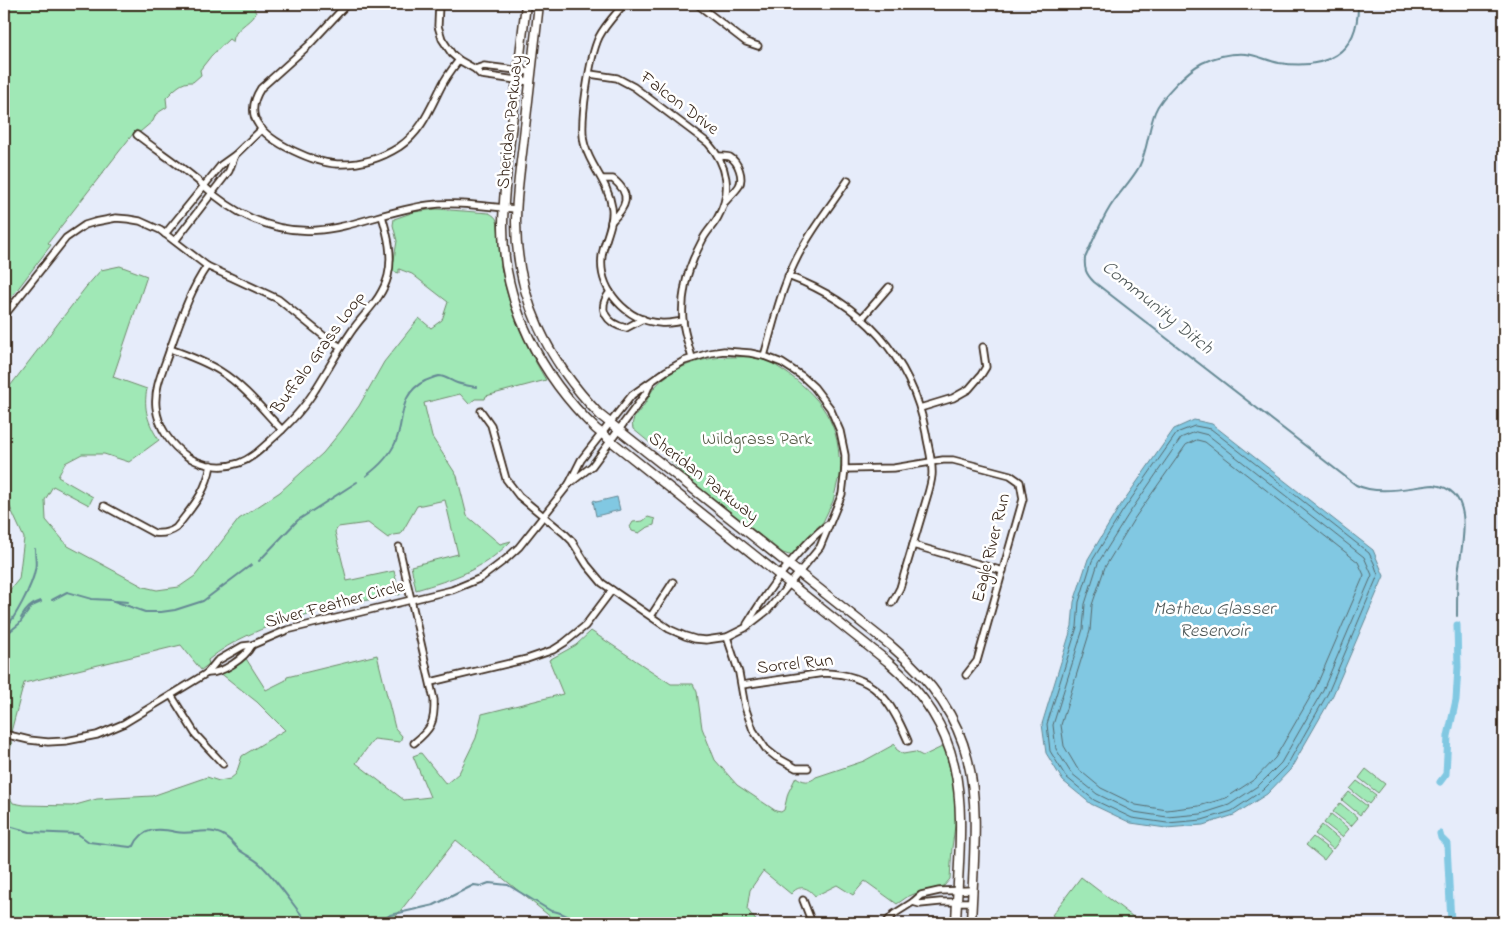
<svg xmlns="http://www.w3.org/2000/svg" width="1508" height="927" viewBox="0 0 1508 927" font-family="'Indie Flower',sans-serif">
<rect width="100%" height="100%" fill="#e6ecfa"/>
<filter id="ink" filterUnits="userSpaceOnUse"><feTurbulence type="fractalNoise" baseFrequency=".02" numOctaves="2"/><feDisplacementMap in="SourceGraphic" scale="10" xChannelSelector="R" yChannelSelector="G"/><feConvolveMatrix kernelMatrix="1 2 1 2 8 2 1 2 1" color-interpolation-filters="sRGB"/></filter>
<g filter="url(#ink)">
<g fill="#a0e8b6" stroke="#6e896a">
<path d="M4,4H258L254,9L256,13C248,25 234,28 233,42L229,39L211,56L200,70L201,75L193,82C181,81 174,90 166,98L167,107L156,114L153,121L140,132L136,130L48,243L51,245L4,307Z"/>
<path d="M437,209L489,213C493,215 496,217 497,221C499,227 499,250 500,259C506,303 523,342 546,380L486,396L485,399H475L469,404L460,394L424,403L432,437L457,476L467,516L500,544L511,541C483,570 453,579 416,590L411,566L458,554L445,500L417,506L401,534L394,535L388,538L368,523L338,527L335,532L347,581L394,571L400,595L395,594C334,608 256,620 208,660L209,664L201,670L181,645L24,683L11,732L4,730V597L19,579L24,538L9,505L4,501V394L86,287L101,270L120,266L147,276L113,377L147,389C143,408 148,424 159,440L129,462L104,454H82L65,463L58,477L93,497L89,505L53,486L45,500L46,520L68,546L144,587L157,590L179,587L195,576L239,519L280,492L323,453L341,431L359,406L384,362L419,318L431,328L442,320L448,302L412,274L399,269V273L392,271L397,241L393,225L394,219L414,212Z"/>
<path d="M729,357C741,357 759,355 770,362C806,384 837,411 839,457L841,459L840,478L838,480L833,501L823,522L807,537L794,553L789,555L783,553L686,477L667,457L633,429C630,418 639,413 644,405C648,399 650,393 654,388C671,367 703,357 729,357Z"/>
<polygon points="648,517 655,519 654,525 646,528 639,533 632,531 630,527 633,522 643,521"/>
<path d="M591,631L671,684H693L697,692L702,728L715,760L737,785L776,811L781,812L784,810L788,793L796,777C803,782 810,783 816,777L864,761L895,744L896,749L903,754L915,752L923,756L944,746L952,775L956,801V818L952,848L950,879L944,886L919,892L907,897L897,904L865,881L853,895L837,885L815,896C808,887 799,884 791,894L763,871L750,890L747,909L758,923H558L456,840L394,919L371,923H4V787L13,803L24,805L72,806L97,799L152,796L207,777L219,781L230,779L236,774L242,756L285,730L257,702L219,672L245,657L266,690L286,680L287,677L377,655L395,728L402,736L400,742L374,739L356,763L404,800L430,797L413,756L421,753L446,784L459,773L476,738L482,714L563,694L549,660L576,645Z"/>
<polygon points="4,740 12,742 4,772"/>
<polygon points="1366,769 1385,784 1378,793 1359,778"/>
<polygon points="1357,781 1376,795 1369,804 1350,789"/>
<polygon points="1349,792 1367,806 1360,815 1342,800"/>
<polygon points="1340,803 1358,818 1351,826 1333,812"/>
<polygon points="1331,814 1349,829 1342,837 1324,823"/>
<polygon points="1322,825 1340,840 1333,849 1315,834"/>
<polygon points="1313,837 1331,851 1324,860 1306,845"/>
<polygon points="1081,877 1141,923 1062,923 1052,915"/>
</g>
<g fill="#81c8e2" stroke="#658994">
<polygon points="1194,420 1212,424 1373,550 1384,576 1333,695 1290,770 1267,794 1234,815 1203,825 1166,828 1131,823 1091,804 1063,781 1046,753 1042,724 1072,626 1074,602 1088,559 1118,509 1174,429"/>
<polygon points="617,497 620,510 596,516 593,501 595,500 596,502"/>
</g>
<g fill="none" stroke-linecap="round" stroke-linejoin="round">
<g stroke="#57696c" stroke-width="1">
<polygon points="1195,426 1211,429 1369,553 1374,563 1378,575 1328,693 1286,767 1263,790 1232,811 1202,820 1167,823 1132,818 1094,800 1066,777 1050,751 1047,724 1077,627 1079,602 1092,561 1122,512 1177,433"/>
<polygon points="1196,432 1208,435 1364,557 1372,575 1323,690 1281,763 1259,785 1229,805 1201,814 1167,817 1134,812 1097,794 1071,773 1056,749 1053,725 1083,629 1085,604 1098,563 1128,515 1181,438"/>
<polygon points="1197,440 1205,442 1358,562 1364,575 1316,687 1275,758 1255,779 1226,798 1199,806 1167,810 1136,805 1101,788 1077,768 1064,746 1061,725 1090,631 1092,605 1105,567 1134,519 1186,445"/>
</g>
<g stroke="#658994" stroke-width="2">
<path d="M1358,4C1359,54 1325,70 1279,63C1268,61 1257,55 1246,54C1231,53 1215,57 1202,63C1187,71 1161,97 1155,112C1148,130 1148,149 1139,167C1131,181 1119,193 1110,207C1100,223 1093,241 1085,258C1084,269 1086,274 1094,282L1356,485C1379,496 1409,487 1434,485C1477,490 1462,545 1458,573C1457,587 1457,601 1457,616"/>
<path d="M366,476C378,467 390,456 396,441C405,418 398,394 425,381C430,379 434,377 439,376C445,376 451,381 457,383C463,385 470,386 476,387"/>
<polyline points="259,561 298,520 357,482"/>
<polyline points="52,600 67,592 92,599 111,600"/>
<polyline points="111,600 145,612 161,612 175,610 203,601 251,565"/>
<polyline points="116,601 128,602"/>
<path d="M21,618C26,609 31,604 41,601"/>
<path d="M4,631C15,617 32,587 35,570C37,563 35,556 35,549"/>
<polyline points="4,636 19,624 32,606 41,602"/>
<path d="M4,821L9,826L30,832L78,834L89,842L130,847L134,846C142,827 159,828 176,832C189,835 202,829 214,832C225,834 231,841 238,849C245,855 254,858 260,864C278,881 292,904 308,923"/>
<path d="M379,923L390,915L434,905L474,885L481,886L489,883L508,885L551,911C560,911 566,916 574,919C580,920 585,920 590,923"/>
</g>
<g stroke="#81c8e2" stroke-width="7">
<polyline points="1440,782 1446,774 1448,736 1456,700 1458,667 1457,625"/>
<polyline points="1440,834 1441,838 1447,844 1451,923"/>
</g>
<defs>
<g id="minor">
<path d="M347,4L309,45L261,88C254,99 250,112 258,124C269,143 315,163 337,164C359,165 380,159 399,147C421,132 429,111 440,89C445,78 452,69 459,60"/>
<polyline points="439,4 438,26 442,39 452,54 459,60 475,69 481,75 530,82"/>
<path d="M624,4C615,15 605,25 599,37C590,56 578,126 585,146C592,169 608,182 612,208C614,225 604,240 602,256C598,290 627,321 660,323C668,324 675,322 683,321"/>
<polyline points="697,4 746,42 758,46"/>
<polyline points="475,69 484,66 531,72"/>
<path d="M590,74L617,78L634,87L708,143C727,164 733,191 718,217C714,225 707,231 703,239C695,254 688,269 685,286C683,296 682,310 683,321C684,333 689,346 692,358"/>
<path d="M137,135C159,152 183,167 204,186C218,199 233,210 251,218C320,249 363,214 429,205C457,201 488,207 516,209"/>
<path d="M718,156C722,156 726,156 730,157C738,162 744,177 739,186C736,191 730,196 726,201"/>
<path d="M603,179H613C633,195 626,207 611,222"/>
<polyline points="165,234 221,165 235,155 262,129"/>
<polyline points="175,241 229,171 235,155"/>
<path d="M207,266C189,292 180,322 169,352C163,370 154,388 156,407C158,427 171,446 188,457C203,466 222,469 239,463C251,459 260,450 270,441C287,426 303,410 315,390C327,371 338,351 351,332C364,313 382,299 388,276C393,255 388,236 382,216"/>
<path d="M788,276C862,303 911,356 926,433C928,447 933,461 932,475C931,487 926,499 923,511C915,537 908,562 900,588L892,603"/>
<path d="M610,292C596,309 607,324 626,328L643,319"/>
<polyline points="4,316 66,238 85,225 95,222 116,218 128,219 140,221 160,230 207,266 278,299 325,337 341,347"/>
<polyline points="862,318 889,287"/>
<path d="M170,349C187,355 204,361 220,371C244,386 263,410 282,430"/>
<path d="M764,356C773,325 780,293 794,264C808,234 829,208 848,180"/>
<polyline points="920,408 953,398 969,389 981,375 986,367 983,347"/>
<polyline points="481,411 491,425 506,479 519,496 565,534 572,541 587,565 602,583 669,629 685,636 695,639 706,640 727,637 745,628 768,610 820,547 842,494 845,469 845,455 840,431 830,408 814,387 802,376 782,363 764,356 750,353 724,351 710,353 684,361 666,371 632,395 581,460 569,484"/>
<polyline points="845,469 894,468 943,460 953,460 1010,475 1020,482 1023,499 977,661 966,675"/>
<path d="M104,506L154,533C163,534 169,533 176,528C192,507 206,493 211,465"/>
<polyline points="913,545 1003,571"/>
<path d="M399,547L434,700C435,723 431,729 414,743"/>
<polyline points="651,616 673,582"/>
<path d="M747,624C768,590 796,550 827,525"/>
<polyline points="727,637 739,673 745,707 753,730 766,749 776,757 796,768 808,768"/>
<path d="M207,673C222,674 245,658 252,645"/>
<polyline points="431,682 527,659 553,650 564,643 585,626 612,590"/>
<path d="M742,685L824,673C874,674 890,699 908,741"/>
<polyline points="171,695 196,735 223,764"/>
<polyline points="4,734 29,740 48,742 66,741 97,735 123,724 171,695 207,673 217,661 243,646 252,645 287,630 452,590 481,578 506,559 519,547 569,484 592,466 646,393 650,384"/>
<polyline points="803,900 812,923"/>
<polyline points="913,902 920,904 940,902 971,902"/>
<polyline points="886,923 894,914 913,902 921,895 939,891 972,890"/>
</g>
<g id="secondary">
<path d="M526,4C521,49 515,94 510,140C507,169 503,198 503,227C503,305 541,376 596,429L887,661C978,739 960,817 956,923"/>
<path d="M539,4C534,48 529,92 524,136C521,164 516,193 516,222C516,299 548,361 600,415L890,645C991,730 976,804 971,923"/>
</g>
</defs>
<use href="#minor" stroke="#3b2a1e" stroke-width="9"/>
<use href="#secondary" stroke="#3b2a1e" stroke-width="11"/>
<use href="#minor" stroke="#fff" stroke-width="5.5"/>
<use href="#secondary" stroke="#fff" stroke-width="8"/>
</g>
</g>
<g text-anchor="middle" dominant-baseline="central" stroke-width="5" stroke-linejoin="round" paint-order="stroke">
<g font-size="18" fill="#3b2a1e" stroke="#fff">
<text transform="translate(679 104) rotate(37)">Falcon Drive</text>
<text transform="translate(511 122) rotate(-84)">Sheridan Parkway</text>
<text transform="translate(319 353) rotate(-54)">Buffalo Grass Loop</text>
<text transform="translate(703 478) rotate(38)">Sheridan Parkway</text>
<text transform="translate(992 548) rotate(-76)">Eagle River Run</text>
<text transform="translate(335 605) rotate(-15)">Silver Feather Circle</text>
<text transform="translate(795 665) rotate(-6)">Sorrel Run</text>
</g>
<g font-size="18" fill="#545a44" stroke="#fff">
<text x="757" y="440">Wildgrass Park</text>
</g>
<g font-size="19" font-style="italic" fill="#505959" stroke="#fff">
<text transform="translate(1157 308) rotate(39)">Community Ditch</text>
<text x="1214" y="609">Mathew Glasser<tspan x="1214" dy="22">Reservoir</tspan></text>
</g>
</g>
<rect width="1508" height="927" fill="none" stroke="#fff" stroke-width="20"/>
<rect x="10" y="10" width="1488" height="907" fill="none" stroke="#3b2a1e" stroke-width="2" filter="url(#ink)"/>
</svg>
